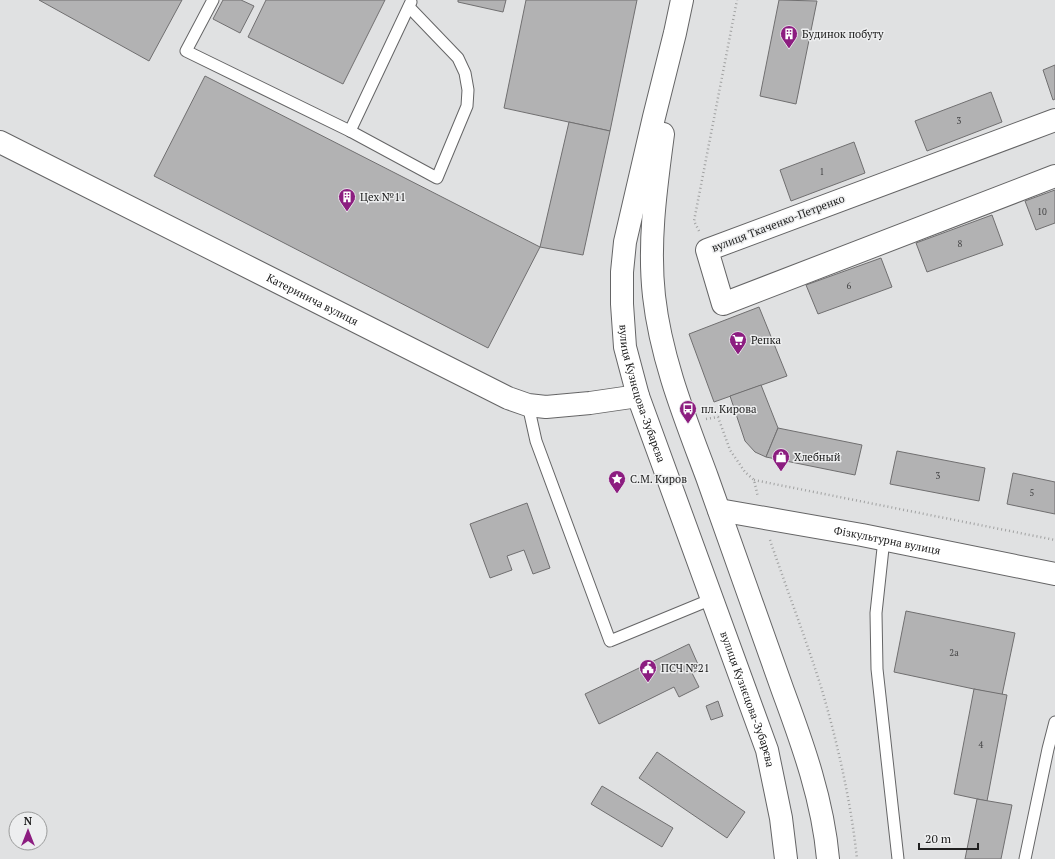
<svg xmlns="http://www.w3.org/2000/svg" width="1055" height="859" viewBox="0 0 1055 859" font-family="'PT Serif',serif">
<rect width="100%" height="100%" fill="#e0e1e2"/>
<g fill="#b2b2b3" stroke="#706f70">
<polygon points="39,0 182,0 149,61"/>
<polygon points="223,0 241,0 254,6 240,33 213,19"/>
<polygon points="266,0 385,0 343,84 248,37"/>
<polygon points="458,0 506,0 503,12 458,2"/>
<polygon points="526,0 637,0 610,131 504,108"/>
<polygon points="779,0 817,1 796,104 760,96"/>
<polygon points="1055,65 1055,99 1053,100 1043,70"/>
<polygon points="205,76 540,247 488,348 154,176"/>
<polygon points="991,92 1002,122 927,151 915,121"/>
<polygon points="569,122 610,131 583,255 540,247"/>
<polygon points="854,142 865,173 791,201 780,170"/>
<polygon points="1055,190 1055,223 1036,230 1025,201"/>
<polygon points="992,215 1003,245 927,272 916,243"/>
<polygon points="881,258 892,287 818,314 806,285"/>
<polygon points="759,307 787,376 714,402 689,334"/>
<polygon points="761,385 778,428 766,457 755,452 745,441 730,396"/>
<polygon points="778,428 862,445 855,475 766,457"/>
<polygon points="897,451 985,468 979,501 890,484"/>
<polygon points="1013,473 1055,482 1055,514 1007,504"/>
<polygon points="527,503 550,568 533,574 524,550 507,556 512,570 490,578 470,524"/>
<polygon points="906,611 1015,633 1002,695 894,672"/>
<polygon points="689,644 700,669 692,673 699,687 679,697 674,687 599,724 585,694"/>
<polygon points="974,689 1007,695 987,801 954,794"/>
<polygon points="718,701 723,716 711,720 706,706"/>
<polygon points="657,752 745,812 727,838 639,778"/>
<polygon points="602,786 673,828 662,847 591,804"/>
<polygon points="977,799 1012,805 1001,859 965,859"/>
</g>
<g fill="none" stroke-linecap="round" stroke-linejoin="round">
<defs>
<g id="lane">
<polyline points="213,0 186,51 350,131 437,178 467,106 468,90 465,73 458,58 409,7"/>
<polyline points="350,131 411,2"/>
<polyline points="528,405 536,441 610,641 712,599"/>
<polyline points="884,539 876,613 877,669 898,859"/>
<polyline points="1025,859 1048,749 1055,722"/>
</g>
<g id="street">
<polyline points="1055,120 707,250 723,304 1055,176"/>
<path id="s1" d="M0,142L508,398L528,405L546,407L590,403L638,396"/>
<path id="s2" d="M719,510L862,535L1055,574"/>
</g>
<g id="secondary">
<path id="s3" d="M682,0L675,33L654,117L625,242L622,272V304L625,347L638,396L767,750L781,818L786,859"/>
<path d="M663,134C656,187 648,242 654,296C661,359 685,418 707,477C732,548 758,620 783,691C803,745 823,801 828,859"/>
</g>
</defs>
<use href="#lane" stroke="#656566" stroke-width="13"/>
<use href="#street" stroke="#656566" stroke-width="24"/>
<use href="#secondary" stroke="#656566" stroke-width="24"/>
<g stroke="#a0a1a1" stroke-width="2.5" stroke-dasharray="1 3" stroke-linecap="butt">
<polyline points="699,231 694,221 737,0"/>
<polyline points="706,419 718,417 730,450 745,472 754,480 758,497"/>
<polyline points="754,480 1055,540"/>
<path d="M770,540C787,590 806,639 822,690C838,745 851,802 857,859"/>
</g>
<use href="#lane" stroke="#fff" stroke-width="11"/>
<use href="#street" stroke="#fff" stroke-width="22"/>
<use href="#secondary" stroke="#fff" stroke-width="22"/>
</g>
<defs>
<symbol id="building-pin" viewBox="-11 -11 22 30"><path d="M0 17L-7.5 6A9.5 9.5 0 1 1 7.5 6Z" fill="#8c1d80" stroke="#edeeef"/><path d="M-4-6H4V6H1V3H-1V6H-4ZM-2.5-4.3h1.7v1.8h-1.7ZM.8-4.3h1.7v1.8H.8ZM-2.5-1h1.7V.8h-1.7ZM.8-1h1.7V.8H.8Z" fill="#fff"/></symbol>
<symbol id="supermarket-pin" viewBox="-11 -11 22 30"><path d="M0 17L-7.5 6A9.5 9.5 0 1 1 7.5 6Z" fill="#8c1d80" stroke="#edeeef"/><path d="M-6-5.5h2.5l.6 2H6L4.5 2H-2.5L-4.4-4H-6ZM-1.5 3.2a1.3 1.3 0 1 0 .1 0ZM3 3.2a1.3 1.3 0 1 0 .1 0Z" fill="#fff"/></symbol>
<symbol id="bus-pin" viewBox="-11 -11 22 30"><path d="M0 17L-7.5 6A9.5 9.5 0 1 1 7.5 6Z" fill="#8c1d80" stroke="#edeeef"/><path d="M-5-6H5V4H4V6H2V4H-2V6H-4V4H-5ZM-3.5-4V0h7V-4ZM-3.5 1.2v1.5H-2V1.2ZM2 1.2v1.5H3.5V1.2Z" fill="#fff"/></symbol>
<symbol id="shop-pin" viewBox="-11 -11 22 30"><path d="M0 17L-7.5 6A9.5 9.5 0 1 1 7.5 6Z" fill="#8c1d80" stroke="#edeeef"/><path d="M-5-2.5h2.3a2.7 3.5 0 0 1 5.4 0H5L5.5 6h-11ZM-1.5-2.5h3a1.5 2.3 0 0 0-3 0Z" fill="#fff"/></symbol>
<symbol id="sight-pin" viewBox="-11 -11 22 30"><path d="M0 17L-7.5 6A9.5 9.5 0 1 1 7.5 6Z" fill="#8c1d80" stroke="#edeeef"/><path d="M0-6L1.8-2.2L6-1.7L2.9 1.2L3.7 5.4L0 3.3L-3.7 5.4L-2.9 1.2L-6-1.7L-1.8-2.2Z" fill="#fff"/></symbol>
<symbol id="civic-pin" viewBox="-11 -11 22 30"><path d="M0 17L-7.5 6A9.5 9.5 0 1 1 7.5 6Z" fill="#8c1d80" stroke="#edeeef"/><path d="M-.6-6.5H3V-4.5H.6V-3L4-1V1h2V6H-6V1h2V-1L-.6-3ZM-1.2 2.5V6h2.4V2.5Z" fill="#fff"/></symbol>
</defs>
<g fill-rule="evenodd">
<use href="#building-pin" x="779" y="24" width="20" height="27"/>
<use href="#building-pin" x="337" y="187" width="20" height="27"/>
<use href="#supermarket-pin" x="728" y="330" width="20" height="27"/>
<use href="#bus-pin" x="678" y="399" width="20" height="27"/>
<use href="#shop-pin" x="771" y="447" width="20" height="27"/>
<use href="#sight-pin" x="607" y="469" width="20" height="27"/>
<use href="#civic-pin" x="638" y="658" width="20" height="27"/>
</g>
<g text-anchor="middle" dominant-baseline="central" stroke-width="3" stroke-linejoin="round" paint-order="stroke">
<g font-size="9" fill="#444445">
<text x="959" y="121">3</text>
<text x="822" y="172">1</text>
<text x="1042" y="212">10</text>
<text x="960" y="244">8</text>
<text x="849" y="286">6</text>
<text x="938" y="476">3</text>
<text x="1032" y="493">5</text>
<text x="954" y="653">2а</text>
<text x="981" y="745">4</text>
</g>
<g font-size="11" fill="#202020" stroke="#edeeef" text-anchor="start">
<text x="802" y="34">Будинок побуту</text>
<text x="360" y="197">Цех №11</text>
<text x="751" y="340">Репка</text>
<text x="701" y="409">пл. Кирова</text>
<text x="794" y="457">Хлебный</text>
<text x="630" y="479">С.М. Киров</text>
<text x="661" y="668">ПСЧ №21</text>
</g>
<g font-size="11" fill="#202020" stroke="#edeeef">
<text transform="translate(778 223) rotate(-21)">вулиця Ткаченко-Петренко</text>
<text stroke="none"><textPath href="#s1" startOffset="350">Катеринича вулиця</textPath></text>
<text stroke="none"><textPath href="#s3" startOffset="403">вулиця Кузнєцова-Зубарєва</textPath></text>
<text stroke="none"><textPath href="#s2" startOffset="171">Фізкультурна вулиця</textPath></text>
<text stroke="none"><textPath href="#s3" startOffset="727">вулиця Кузнєцова-Зубарєва</textPath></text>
</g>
</g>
<g transform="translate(28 831)"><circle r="19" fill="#edeeef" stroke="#9b9c9c"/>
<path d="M0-3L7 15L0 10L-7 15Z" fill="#8c1d80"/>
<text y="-6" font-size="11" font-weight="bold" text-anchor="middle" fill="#202020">N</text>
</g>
<path d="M919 843v6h59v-6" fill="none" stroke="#202020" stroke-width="2"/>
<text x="925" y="843" font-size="12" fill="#202020" stroke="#edeeef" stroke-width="3" paint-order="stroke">20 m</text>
</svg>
